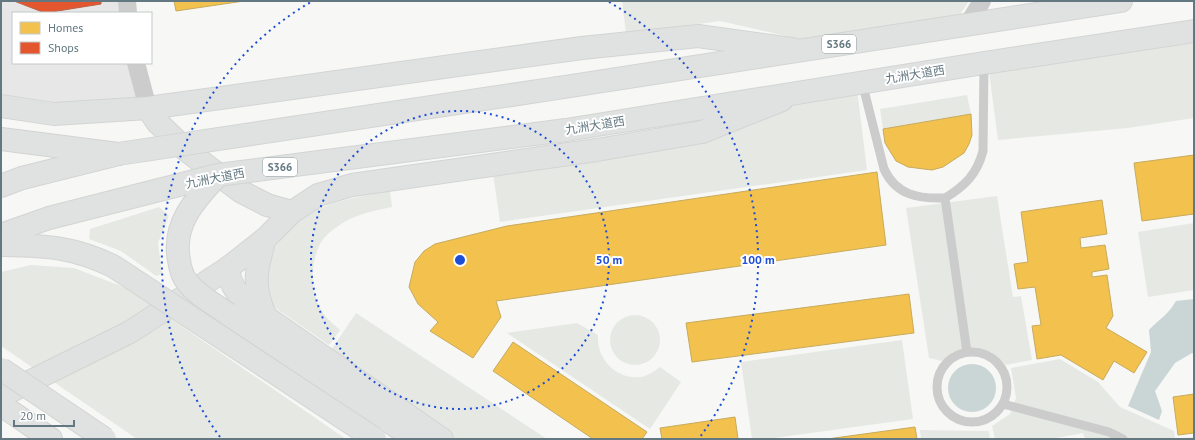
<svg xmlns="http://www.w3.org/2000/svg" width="1195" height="440" viewBox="0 0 1195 440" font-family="'PT Sans','Noto Sans SC',sans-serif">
<rect width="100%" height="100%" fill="#f7f7f6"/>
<polygon fill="#e6e7e6" points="1,1 127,1 128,13 13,13 13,63 135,63 148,107 1,105"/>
<g fill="#e6e9e3">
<polygon points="622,1 969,1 959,16 799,39 720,21 626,34"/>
<polygon points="1194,43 1194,118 1128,128 998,140 989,72"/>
<polygon points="857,89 867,170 500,222 493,173 804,97"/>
<polygon points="967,95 971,114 883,129 880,109"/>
<path d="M390,191L392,207C378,210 362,213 348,220C339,225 325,234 320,244C309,266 310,297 326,317C330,321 335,326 340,330L329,345L274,307C271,299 267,290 267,280C264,250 294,218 321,208C343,199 366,195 390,191Z"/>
<path d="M997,196L1013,297L1021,296L1032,360L1006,365C986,346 964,342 942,361L929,358L906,208Z"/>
<polygon points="159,207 169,216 158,243 162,274 156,276 121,251 89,239 90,229"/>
<polygon points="1194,223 1194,290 1148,297 1138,232"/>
<polygon points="31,265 74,268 126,288 346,439 137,439 1,346 1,272"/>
<polygon points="356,313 547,439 443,439 327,356"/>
<circle cx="635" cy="340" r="25"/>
<path d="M577,323L598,335C596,358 616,380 641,377C647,376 655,371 660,367L681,382L650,429L507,333Z"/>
<polygon points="902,340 913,419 767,439 752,439 741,362"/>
<polygon points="1060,359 1098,382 1120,407 1174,431 1175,439 1194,437 1194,439 1085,439 1083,433 1051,439 995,439 992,426 1010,414 1016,398 1011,368"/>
<polygon points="920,430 989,431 990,439 921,439"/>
</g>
<g fill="#cad5d6">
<path d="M1194,299V354L1192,353L1175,363L1155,391L1162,411L1159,420L1128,406L1151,352L1149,330C1159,319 1168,315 1176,301Z"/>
<circle cx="972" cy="388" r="24"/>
</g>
<g fill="#f2c14e" stroke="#c7ab5d">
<polygon points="174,1 244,1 176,11"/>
<polygon points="971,114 972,135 969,144 964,153 943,167 932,170 908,167 896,161 885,143 883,129"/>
<polygon points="1194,155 1194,214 1142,221 1134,163"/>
<polygon points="877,172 886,245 496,301 501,317 473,358 430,331 438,322 418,304 409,287 415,262 424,251 435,244 507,226"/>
<polygon points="1102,200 1107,234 1080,238 1081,248 1105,245 1109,269 1092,272 1092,277 1107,275 1113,316 1106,328 1147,352 1134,373 1114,361 1103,380 1061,355 1037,359 1032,326 1041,325 1035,287 1018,289 1014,264 1028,262 1021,212"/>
<polygon points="909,294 914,333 692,362 686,323"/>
<polygon points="513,342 647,432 642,439 593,439 493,371"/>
<polygon points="1194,394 1194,433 1178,435 1173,397"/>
<polygon points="735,417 738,439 662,439 660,428"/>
<polygon points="915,427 917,439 827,439"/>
</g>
<polygon fill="#e4572e" stroke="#bd6147" points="14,1 101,1 101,4 45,13"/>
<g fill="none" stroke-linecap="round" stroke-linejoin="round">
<defs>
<g id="secondary">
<polyline points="1,106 54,114 148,108 582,48 698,36 792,49"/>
<polyline points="148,108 157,122 186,150 240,191 267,205 292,212"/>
<path d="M228,268C229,282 236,291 244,302L442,439"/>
<path d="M265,315C252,285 256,269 265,239"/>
<polyline points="1,396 130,332 228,268 265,239 292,212 318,195 352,185 597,150 702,132 782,100"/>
</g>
<g id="primary">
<polyline points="558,88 1121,1"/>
<polyline points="566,130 984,63 1194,31"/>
<polyline points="1,186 22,178 118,154"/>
</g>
<g id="highway">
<polyline points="1,139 118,154"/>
<polyline points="228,314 415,439"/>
<polyline points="1,405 51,439"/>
</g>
</defs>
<use href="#secondary" stroke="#d3d4d4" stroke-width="24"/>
<use href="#primary" stroke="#d3d4d4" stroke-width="24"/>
<use href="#highway" stroke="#d3d3d3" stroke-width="24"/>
<g stroke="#cccccd" stroke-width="9">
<path d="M862,82L884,169C896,195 918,199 945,198"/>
<circle cx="972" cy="387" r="35"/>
<path d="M967,352L945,198C965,186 977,174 983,151L984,63"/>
<polyline points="1003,404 1109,432 1123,439"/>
</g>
<g stroke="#cccccd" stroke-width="18">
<polyline points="127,1 128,13"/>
<polyline points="968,24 982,1"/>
<polyline points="136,63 148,108"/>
</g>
<use href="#secondary" stroke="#e0e1e1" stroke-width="22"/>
<use href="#primary" stroke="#e0e1e1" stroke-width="22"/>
<use href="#highway" stroke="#e0e1e1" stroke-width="22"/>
<defs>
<g id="primary-bridge">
<polyline points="118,154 558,88"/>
<polyline points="1,235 49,218 218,175 566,130"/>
<path d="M1,245C46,246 71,246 113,266L375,439"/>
</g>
<g id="highway-bridge">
<path d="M218,175C195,200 172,224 179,260C180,267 182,276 187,282C198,296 214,304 228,314"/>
<polyline points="1,369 105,439"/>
</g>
</defs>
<use href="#primary-bridge" stroke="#d3d4d4" stroke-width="24" stroke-linecap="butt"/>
<use href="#highway-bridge" stroke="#d3d3d3" stroke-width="24" stroke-linecap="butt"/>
<use href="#primary-bridge" stroke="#e0e1e1" stroke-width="22"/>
<use href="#highway-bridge" stroke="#e0e1e1" stroke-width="22"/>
</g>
<g fill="none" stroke="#1d4ed8" stroke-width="2" stroke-dasharray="2 4">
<circle cx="460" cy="260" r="149"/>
<path d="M220 437A298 298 0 0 1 311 2M609 2A298 298 0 0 1 700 437"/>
</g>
<g text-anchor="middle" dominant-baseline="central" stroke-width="4" stroke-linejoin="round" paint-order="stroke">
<g fill="#fff" stroke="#92a0a6" stroke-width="1">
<rect x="822" y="35" width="34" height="18" rx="3"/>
<rect x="263" y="158" width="34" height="18" rx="3"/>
</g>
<g font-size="11" font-weight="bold" fill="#637880">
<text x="839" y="44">S366</text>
<text x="280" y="167">S366</text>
</g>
<g font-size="12" fill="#637880" stroke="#fff">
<text transform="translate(915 74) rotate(-9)">九洲大道西</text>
<text transform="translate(595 125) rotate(-9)">九洲大道西</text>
<text transform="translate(215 178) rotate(-11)">九洲大道西</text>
</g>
</g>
<circle cx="460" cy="260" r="6" fill="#1d4ed8" stroke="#fff" stroke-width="2"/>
<g font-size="12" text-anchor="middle" font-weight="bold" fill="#1d4ed8" stroke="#fff" stroke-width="4" stroke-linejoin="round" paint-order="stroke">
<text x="609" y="264">50 m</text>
<text x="758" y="264">100 m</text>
</g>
<rect width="1195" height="440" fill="none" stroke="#637880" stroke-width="4"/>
<rect x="12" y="12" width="140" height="52" fill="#ffffff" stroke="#c1c9cc"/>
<rect x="20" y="22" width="20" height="12" fill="#f2c14e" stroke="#c1c9cc"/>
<text x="48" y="32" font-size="12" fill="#637880">Homes</text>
<rect x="20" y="42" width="20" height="12" fill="#e4572e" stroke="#c1c9cc"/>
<text x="48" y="52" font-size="12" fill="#637880">Shops</text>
<path d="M14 420v6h60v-6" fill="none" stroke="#637880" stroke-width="2"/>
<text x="20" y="420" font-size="12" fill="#637880" stroke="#ffffff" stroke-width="3" paint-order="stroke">20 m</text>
</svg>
